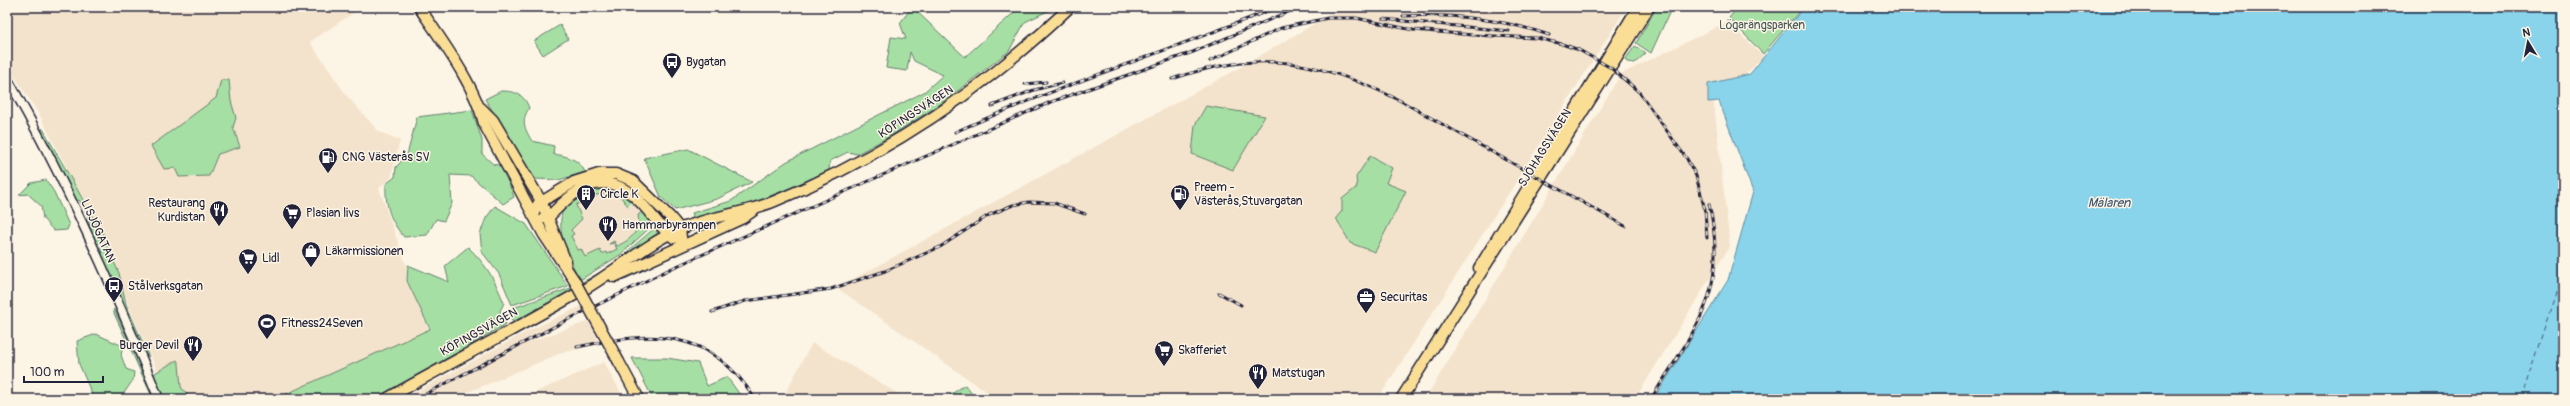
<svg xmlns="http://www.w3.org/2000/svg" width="2570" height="406" viewBox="0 0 2570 406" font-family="Pangolin,sans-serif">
<rect width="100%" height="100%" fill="#fcf5e5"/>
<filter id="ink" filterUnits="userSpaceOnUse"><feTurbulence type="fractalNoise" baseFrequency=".025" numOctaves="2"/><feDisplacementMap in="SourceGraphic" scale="8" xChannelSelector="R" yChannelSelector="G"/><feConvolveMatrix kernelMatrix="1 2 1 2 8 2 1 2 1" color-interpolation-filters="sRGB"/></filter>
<g filter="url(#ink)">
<g fill="#f4e3cc">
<polygon points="7,7 362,7 310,42 347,96 379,132 400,140 391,178 379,188 429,331 274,399 169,399 77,188 40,116 7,65"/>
<polygon points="1343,7 1627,7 1378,399 997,399 837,288 1232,72"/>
<polygon points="1727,22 1764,57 1714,103 1730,246 1635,399 1425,399 1621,74"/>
<polygon points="604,189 625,195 654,224 620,255 580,280 563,239 561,220 563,211"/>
<polygon points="581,306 584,313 527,343 589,321 600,344 561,353 452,399 403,399 526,332"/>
<polygon points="812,343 907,399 782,399"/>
<polygon points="604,362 624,399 520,399"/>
</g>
<g fill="#a6dfa3" stroke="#64806f">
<path d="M912,7L965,57L1020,7H1056L1025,22L1009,51L942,103L892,135L857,154L848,152L830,161L829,170C785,191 743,209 694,218L692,213L731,201L786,162L924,92L943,75L914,61L910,52L907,71L886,68L891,37L906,39L900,23Z"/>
<polygon points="1657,7 1671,9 1651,53 1636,43"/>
<polygon points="1738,7 1803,7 1763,54 1729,18"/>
<polygon points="560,25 568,39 543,55 534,41"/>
<polygon points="1635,46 1646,53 1635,63 1627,62 1625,60"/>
<polygon points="221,80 229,80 231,101 236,118 233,127 240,147 218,154 209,176 179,177 175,168 164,169 151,146 216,98"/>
<path d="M501,91C515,91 524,94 529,108C521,121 524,128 532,141L554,146L553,154C567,156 579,159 585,172L559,180L535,179L485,99Z"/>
<polygon points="1206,106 1265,116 1233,170 1192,154 1195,125"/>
<path d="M472,110L482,140V154L493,164L502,166L514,197L503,204L471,176L450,175L452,203L444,221L436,219L427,235L404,237C390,221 385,205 386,184L395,177L396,167L407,155L417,117Z"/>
<polygon points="42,128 43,129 90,212 88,214 79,200 76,201 42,134"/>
<polygon points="688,149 752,182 717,199 675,210 661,197 644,158"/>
<polygon points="1370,156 1392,168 1386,183 1406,191 1375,252 1350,243 1336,218 1342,211 1342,199 1357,187 1356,177"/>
<polygon points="46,180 54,192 69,225 67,230 54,231 43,219 41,206 28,194 19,195 31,183"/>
<path d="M597,189L622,193L632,202L628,206L619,195C603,191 590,196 576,205L582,219L571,230L574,234L571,236L578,250L581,249L585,257L600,250L602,254L606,252L607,254L617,249L614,243L609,244L614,241L617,246C631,240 641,230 638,215L643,211L654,224L620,255L580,280C569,258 545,214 576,196C582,193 590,191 597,189Z"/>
<polygon points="495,206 526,224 568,286 512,305 499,274 482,252 480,234 486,218"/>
<polygon points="91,214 106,239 96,245 87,217"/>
<polygon points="657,226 657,236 630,255 628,251"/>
<polygon points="106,244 119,273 126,304 149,357 143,352 98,248"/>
<path d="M468,247C486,264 495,280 504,303L500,311L506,324L378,399H275L430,329L407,281L408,265L449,282L445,266Z"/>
<polygon points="628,253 629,255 603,274 513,322 508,312 510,309 571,288 603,271"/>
<polygon points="114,309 154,395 153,399 113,311"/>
<polygon points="96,334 123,346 121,355 126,369 134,372 133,380 120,399 94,399 79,364 77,341"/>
<polygon points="632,358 667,358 698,363 707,386 727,377 743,399 653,399"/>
<polygon points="177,360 179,364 181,387 191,399 161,399 153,380 155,373"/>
<polygon points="965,385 976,399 944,399"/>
</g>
<polygon fill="#89d4ea" stroke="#608da4" points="1804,7 2563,7 2563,399 1654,399 1728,280 1753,192 1719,101 1708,102 1708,84 1750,74"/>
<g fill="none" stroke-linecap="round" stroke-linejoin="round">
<polyline stroke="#415770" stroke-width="1" stroke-dasharray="5 4" stroke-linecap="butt" points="2521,399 2563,271"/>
<defs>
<path id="minor" d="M7,78C66,180 114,290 159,399"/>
<g id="major">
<path d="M419,7C442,41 475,85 484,124L544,235L574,280"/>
<polyline points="481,108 493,120 541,201 566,262"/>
<polyline points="533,215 538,204 574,182 599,174 616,174 633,181 670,217 680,229 682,245"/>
<path d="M544,218L549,217C578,185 608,166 643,205C653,216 662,230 674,238"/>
<polyline points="1479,268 1638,7"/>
<polyline points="614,277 743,218 753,211"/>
<polyline points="619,362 639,399"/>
<path d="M386,399C452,362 519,327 585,289C617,270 646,244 680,229C710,216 744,214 775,201C885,156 984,89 1070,7"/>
<polyline points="1401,399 1649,7"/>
</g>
</defs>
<use href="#minor" stroke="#22223b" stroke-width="11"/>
<use href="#major" stroke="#22223b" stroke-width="13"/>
<use href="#minor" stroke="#fcf5e5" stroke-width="8"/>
<use href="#major" stroke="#fbde96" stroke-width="10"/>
<defs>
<g id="rail">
<path d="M1403,16C1452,14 1502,19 1549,35"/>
<polyline points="1383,19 1509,31"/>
<polyline points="1210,61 1281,28 1328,18 1356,18 1413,30 1473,35 1537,38 1562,44 1579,50 1611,68 1639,92 1687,159 1696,176 1705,210 1707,238"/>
<path d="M1172,79C1259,49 1316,59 1399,100L1625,226"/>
<polyline points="1025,84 1046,82"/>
<polyline points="992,106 1034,90 1062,83"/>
<path d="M955,132C1060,85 1171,50 1278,7"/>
<polyline points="1219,293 1241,305"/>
<polyline points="712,312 745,301 831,289 885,271 940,247 989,215 1013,205 1029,202 1054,203 1085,214"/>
<path d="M577,347C652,331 710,327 755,399"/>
<polyline points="416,399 567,320 670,269 878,177 1051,102 1193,52 1300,7"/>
<path d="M1651,399C1695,328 1730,293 1709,204"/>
</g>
</defs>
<use href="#rail" stroke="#22223b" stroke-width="3"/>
<use href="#rail" stroke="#fcf5e5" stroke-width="1.5" stroke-dasharray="4.5" stroke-linecap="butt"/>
<defs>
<polyline id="major-bridge" points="574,280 619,362"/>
</defs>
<use href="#major-bridge" stroke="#22223b" stroke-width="13" stroke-linecap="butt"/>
<use href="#major-bridge" stroke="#fbde96" stroke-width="10"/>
</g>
</g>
<defs>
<symbol id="bus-pin" viewBox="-11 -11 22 30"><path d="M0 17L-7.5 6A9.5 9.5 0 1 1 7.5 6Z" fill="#22223b" stroke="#fcf5e5"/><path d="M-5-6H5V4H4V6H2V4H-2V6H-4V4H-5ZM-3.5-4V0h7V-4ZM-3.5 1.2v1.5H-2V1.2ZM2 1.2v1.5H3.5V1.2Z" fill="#fff"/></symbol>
<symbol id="fuel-pin" viewBox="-11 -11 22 30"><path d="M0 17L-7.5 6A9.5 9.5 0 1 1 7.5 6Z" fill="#22223b" stroke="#fcf5e5"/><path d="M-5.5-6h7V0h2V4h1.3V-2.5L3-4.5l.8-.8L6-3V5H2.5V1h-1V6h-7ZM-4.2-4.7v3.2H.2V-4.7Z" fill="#fff"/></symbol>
<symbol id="building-pin" viewBox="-11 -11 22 30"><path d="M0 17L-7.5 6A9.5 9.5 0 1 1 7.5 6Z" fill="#22223b" stroke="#fcf5e5"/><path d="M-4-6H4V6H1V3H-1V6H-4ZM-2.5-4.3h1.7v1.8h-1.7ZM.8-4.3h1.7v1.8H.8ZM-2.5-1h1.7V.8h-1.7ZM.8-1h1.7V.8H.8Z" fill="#fff"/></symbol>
<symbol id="restaurant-pin" viewBox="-11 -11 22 30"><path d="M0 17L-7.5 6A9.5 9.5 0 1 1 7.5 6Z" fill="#22223b" stroke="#fcf5e5"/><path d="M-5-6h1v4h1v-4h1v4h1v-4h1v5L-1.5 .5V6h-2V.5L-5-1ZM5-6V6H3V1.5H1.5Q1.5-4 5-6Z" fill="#fff"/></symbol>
<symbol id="supermarket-pin" viewBox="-11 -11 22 30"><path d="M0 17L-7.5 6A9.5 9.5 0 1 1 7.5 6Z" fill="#22223b" stroke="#fcf5e5"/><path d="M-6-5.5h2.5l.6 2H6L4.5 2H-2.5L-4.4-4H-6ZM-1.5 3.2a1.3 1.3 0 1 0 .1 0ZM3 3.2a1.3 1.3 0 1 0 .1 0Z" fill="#fff"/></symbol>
<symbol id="shop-pin" viewBox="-11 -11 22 30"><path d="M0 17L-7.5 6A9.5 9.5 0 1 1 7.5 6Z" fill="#22223b" stroke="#fcf5e5"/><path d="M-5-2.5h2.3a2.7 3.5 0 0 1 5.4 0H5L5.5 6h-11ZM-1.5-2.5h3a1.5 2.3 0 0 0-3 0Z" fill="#fff"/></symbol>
<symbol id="office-pin" viewBox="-11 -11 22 30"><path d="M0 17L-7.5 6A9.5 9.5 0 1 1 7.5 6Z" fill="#22223b" stroke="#fcf5e5"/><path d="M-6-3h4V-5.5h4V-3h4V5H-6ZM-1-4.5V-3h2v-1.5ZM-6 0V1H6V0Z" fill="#fff"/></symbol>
<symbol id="stadium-pin" viewBox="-11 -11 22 30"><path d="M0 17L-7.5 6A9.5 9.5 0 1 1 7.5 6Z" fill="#22223b" stroke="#fcf5e5"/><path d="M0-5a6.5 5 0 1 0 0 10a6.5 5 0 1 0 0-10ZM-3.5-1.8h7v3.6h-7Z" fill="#fff"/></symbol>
</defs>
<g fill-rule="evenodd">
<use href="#bus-pin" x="661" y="51" width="22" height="30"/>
<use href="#fuel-pin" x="317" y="146" width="22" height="30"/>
<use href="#building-pin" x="575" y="183" width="22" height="30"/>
<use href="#fuel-pin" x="1169" y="183" width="22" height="30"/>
<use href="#restaurant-pin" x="208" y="199" width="22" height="30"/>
<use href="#supermarket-pin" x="281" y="202" width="22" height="30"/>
<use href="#restaurant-pin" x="597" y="214" width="22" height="30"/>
<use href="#shop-pin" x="300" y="240" width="22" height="30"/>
<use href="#supermarket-pin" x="237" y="247" width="22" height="30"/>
<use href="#bus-pin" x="103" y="275" width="22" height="30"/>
<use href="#office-pin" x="1355" y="286" width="22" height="30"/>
<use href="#stadium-pin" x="256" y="312" width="22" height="30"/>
<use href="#restaurant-pin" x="182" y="334" width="22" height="30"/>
<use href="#supermarket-pin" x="1153" y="339" width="22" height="30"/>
<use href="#restaurant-pin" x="1247" y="362" width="22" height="30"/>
</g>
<g text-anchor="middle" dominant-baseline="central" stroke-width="3" stroke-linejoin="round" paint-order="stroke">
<g font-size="12" fill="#4a5b5a" stroke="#fcf5e5">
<text x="1762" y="25">Lögarängsparken</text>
</g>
<g font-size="12" fill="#22223b" stroke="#fcf5e5" text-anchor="start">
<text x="686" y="62">Bygatan</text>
<text x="342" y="157">CNG Västerås SV</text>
<text x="1194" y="187">Preem -<tspan x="1194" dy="14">Västerås,Stuvargatan</tspan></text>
<text x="600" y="194">Circle K</text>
<text x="205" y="203" text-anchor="end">Restaurang<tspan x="205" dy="14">Kurdistan</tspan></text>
<text x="306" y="213">Plasian livs</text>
<text x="622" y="225">Hammarbyrampen</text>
<text x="325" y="251">Läkarmissionen</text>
<text x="262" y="258">Lidl</text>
<text x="128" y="286">Stålverksgatan</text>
<text x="1380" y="297">Securitas</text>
<text x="281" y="323">Fitness24Seven</text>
<text x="179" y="345" text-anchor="end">Burger Devil</text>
<text x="1178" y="350">Skafferiet</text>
<text x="1272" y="373">Matstugan</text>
</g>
<g font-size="12" fill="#22223b" stroke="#fcf5e5">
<text transform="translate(916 112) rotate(-33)">KÖPINGSVÄGEN</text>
<text transform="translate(1545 148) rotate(-58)">SJÖHAGSVÄGEN</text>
<text transform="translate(98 231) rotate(66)">LISJÖGATAN</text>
<text transform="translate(479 332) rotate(-29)">KÖPINGSVÄGEN</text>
</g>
<g font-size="13" font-style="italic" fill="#415770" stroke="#fcf5e5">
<text x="2109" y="203">Mälaren</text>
</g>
</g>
<rect width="2570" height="406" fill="none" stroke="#fcf5e5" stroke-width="24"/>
<rect x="12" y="12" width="2546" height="382" fill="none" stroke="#22223b" stroke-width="1.5" filter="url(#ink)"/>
<g transform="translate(2528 42) rotate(350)" stroke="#fcf5e5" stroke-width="3" paint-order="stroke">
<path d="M0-3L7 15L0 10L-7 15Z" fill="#22223b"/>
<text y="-6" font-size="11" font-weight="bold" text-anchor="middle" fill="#22223b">N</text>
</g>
<path d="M24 376v6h79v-6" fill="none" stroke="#22223b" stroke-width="2"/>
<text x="30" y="376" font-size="12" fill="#22223b" stroke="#fcf5e5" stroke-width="3" paint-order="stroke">100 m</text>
</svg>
